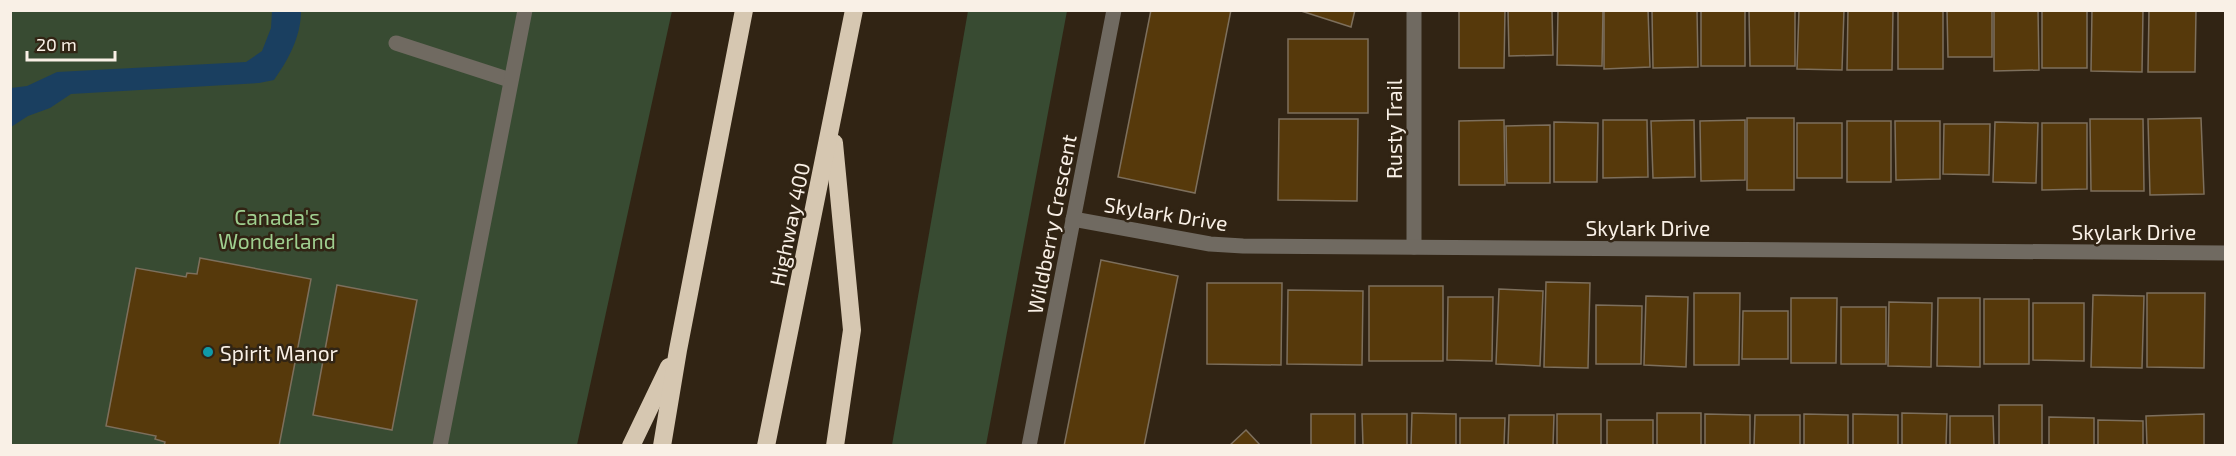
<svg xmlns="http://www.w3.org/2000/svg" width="2236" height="456" viewBox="0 0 2236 456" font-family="'Exo 2',sans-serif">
<rect width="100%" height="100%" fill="#312414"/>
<g fill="#384b32">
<polygon points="11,11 672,11 577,445 11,445"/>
<polygon points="968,11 1067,11 986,445 892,445"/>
</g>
<path fill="#1a3f60" d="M272,11H301C301,36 289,59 274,80L259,83L71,94L50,108L28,116L11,127V88L27,86L57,72L246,62L262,51L271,28Z"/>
<g fill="#56390b" stroke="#7d6f5c" stroke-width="1.5">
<polygon points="1151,10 1231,10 1195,193 1118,177"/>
<polygon points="1298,10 1355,10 1351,27"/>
<polygon points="1459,10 1505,10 1504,68 1459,68"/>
<polygon points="1508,10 1552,10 1553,55 1509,56"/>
<polygon points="1558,10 1603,10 1602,66 1557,65"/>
<polygon points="1604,10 1648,10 1650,67 1604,69"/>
<polygon points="1652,10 1697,10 1698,67 1653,68"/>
<rect x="1701" y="10" width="44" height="56"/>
<polygon points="1749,10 1795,10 1795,66 1750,66"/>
<polygon points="1799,10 1844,10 1842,70 1797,69"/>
<polygon points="1848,10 1893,10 1892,70 1847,70"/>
<rect x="1898" y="10" width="45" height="59"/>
<polygon points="1947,10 1992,10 1992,57 1948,57"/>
<polygon points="1994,10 2038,10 2039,70 1994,71"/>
<rect x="2042" y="10" width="45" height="58"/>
<polygon points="2092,10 2143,10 2142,72 2091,71"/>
<polygon points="2149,10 2196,10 2195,72 2148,72"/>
<rect x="1288" y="39" width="80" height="74"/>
<rect x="1747" y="118" width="47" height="72"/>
<polygon points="2201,118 2204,194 2150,195 2148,119"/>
<polygon points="1279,119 1358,119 1357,201 1278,200"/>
<polygon points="2090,119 2143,119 2144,191 2091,191"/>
<polygon points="1504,120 1505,185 1459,185 1459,121"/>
<polygon points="1603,120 1647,120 1648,177 1603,178"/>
<polygon points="1694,120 1695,177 1653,178 1651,121"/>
<polygon points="1745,120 1745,180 1701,181 1700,121"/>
<rect x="1847" y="121" width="44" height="61"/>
<polygon points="1895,121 1940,121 1940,179 1896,180"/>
<polygon points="1554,122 1598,123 1597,182 1554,182"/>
<polygon points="1995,122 2038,123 2036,183 1993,182"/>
<rect x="1797" y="123" width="45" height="55"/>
<polygon points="2042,123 2087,123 2087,189 2042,190"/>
<polygon points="1944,124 1990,124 1989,175 1943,174"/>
<polygon points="1550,125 1550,183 1507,183 1506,126"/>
<polygon points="200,258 311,279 279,446 164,446 165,442 155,439 156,436 106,426 136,268 186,277 187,273 197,274"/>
<polygon points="1101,260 1178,276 1144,446 1064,446"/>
<polygon points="1546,282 1590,283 1588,368 1544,367"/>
<polygon points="1207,283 1282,283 1281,365 1207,364"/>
<polygon points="337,285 417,300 392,430 313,415"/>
<rect x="1369" y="286" width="74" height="75"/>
<polygon points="1499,289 1543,291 1540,366 1496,364"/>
<polygon points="1288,290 1363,291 1362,365 1287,364"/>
<polygon points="1694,293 1740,293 1739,365 1694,365"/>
<polygon points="2147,293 2205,293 2204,368 2147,367"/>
<polygon points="2093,295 2144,296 2142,368 2091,367"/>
<polygon points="1646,296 1688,297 1686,367 1644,365"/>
<polygon points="1448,297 1493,297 1492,361 1447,360"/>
<polygon points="1791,298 1837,298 1836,363 1791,363"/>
<polygon points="1938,298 1980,298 1980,367 1937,366"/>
<rect x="1984" y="299" width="45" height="65"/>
<polygon points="1889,302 1932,303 1931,367 1888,366"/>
<polygon points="2033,303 2084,303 2084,361 2033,360"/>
<polygon points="1596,305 1642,306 1641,364 1596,364"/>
<rect x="1841" y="307" width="45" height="57"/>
<polygon points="1743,311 1788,311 1788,359 1742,359"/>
<rect x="1999" y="405" width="43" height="41"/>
<polygon points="1412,413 1456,414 1456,446 1411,446"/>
<rect x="1657" y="413" width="44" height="33"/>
<polygon points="1902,413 1947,414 1946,446 1902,446"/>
<rect x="1311" y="414" width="44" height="32"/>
<polygon points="1362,414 1407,414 1407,446 1363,446"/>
<rect x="1557" y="414" width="44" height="32"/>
<polygon points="1705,414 1750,415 1750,446 1705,446"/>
<polygon points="1804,414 1848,415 1848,446 1804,446"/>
<polygon points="1853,414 1898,415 1898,446 1853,446"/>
<polygon points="2204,414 2204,446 2147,446 2146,416"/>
<polygon points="1509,415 1554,415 1553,446 1508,446"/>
<polygon points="1755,415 1800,415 1800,446 1754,446"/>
<polygon points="1950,416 1993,416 1994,446 1950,446"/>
<polygon points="2049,417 2094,418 2094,446 2049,446"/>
<polygon points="1460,418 1505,418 1504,446 1460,446"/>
<rect x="1607" y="420" width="46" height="26"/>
<polygon points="2098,420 2143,421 2143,446 2098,446"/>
<polygon points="1246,430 1261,446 1229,446"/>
</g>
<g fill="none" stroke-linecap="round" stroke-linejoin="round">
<g stroke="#706a61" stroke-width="15">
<polyline points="396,43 510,80"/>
<polyline points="440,446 525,10"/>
</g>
<g stroke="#706a61" stroke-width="15">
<polyline points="1414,10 1414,247"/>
<polyline points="1073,219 1210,244 1243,246 2226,253"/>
<polyline points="1029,446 1114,10"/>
</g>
<g stroke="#d6c7b1" stroke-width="18">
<polyline points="834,143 852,330 835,446"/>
<polyline points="631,446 669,367"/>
<polyline points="662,446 678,350 744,10"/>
<polyline points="766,446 854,10"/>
</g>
</g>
<circle fill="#0f9aa8" stroke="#312414" stroke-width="2" cx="208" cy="352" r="6"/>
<g text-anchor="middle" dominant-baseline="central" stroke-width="5" stroke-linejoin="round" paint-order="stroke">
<g font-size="21" fill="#f9f0e6" stroke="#312414">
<text transform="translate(1393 129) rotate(-90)">Rusty Trail</text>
<text transform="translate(1166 213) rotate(9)">Skylark Drive</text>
<text transform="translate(789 224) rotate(-78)">Highway 400</text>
<text transform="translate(1051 224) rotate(-79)">Wildberry Crescent</text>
<text x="1648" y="227">Skylark Drive</text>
<text x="2134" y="231">Skylark Drive</text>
</g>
<g font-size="21" fill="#9fcf8f" stroke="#312414">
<text x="277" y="216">Canada's<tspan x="277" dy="24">Wonderland</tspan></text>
</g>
<g font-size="21" fill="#f9f0e6" stroke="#312414" text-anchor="start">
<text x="220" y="352">Spirit Manor</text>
</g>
</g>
<rect width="2236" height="456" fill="none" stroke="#f9f0e6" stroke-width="24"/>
<path d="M27 51v9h88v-9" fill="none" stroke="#f9f0e6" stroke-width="3"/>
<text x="36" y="51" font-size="18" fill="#f9f0e6" stroke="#312414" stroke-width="4.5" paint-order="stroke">20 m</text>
</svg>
